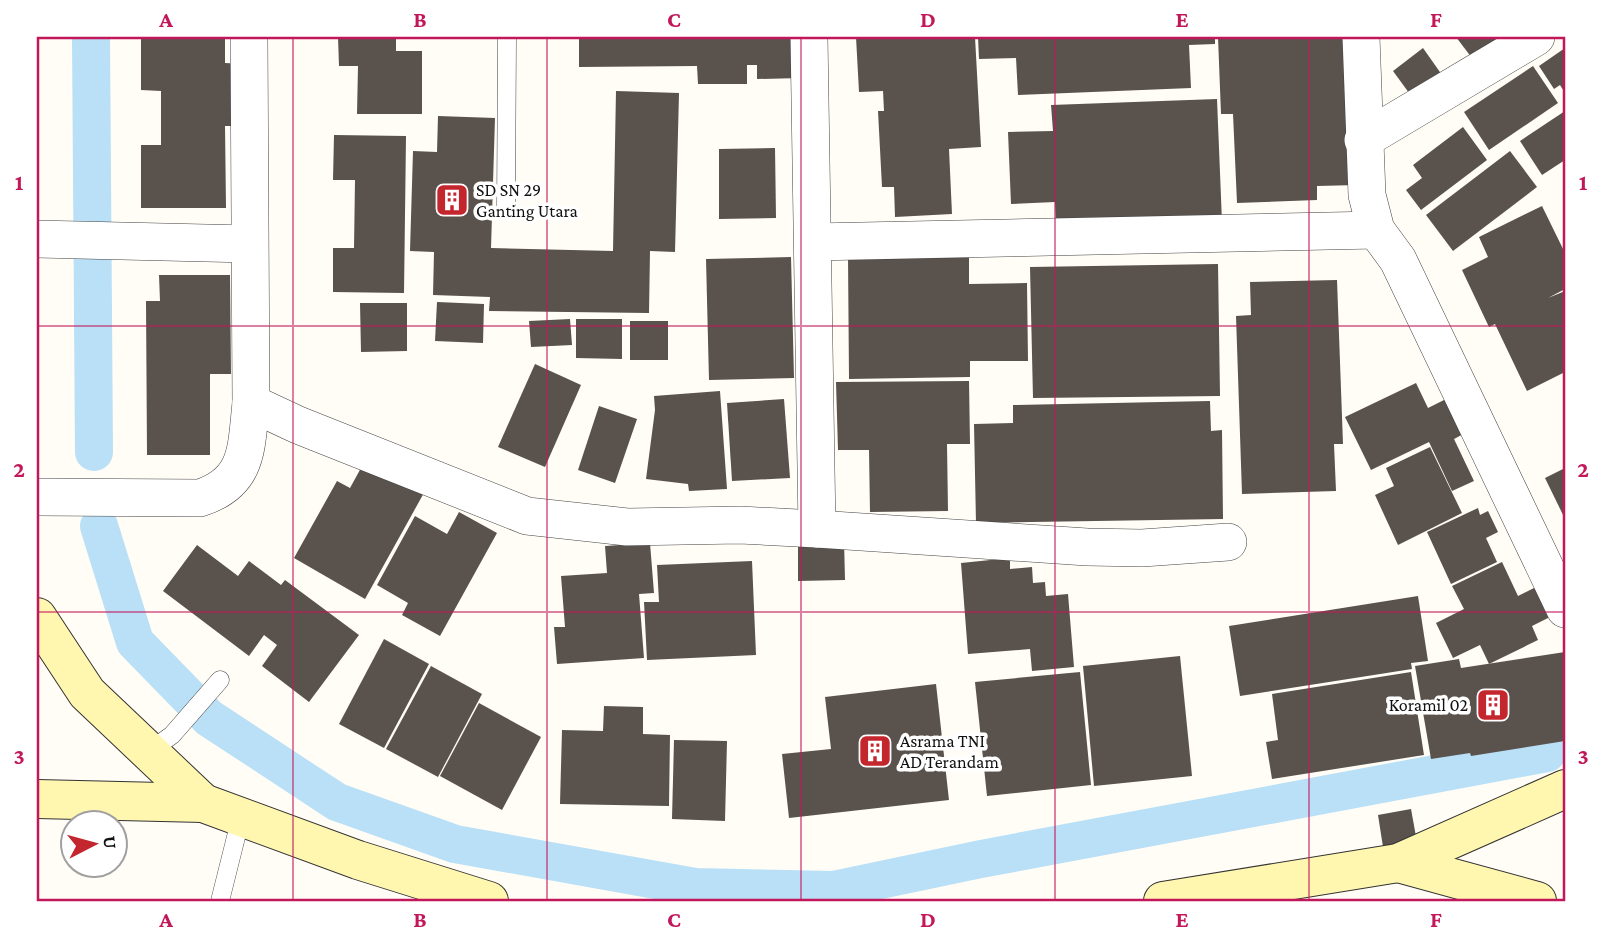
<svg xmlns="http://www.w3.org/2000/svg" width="1602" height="938" viewBox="0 0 1602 938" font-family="'Crimson Pro',serif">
<rect width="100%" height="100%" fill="#fffdf5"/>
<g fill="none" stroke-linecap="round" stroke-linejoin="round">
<g stroke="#b9e0f7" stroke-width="38">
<polyline points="91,37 94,452"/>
<polyline points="99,526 135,642 209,718 337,802 455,844 695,887 833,890 981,859 1547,753"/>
</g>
</g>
<g fill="#5a524d">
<polygon points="338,37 396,37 396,51 422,51 422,114 357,114 358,66 339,66"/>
<polygon points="579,37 801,37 801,78 757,79 757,65 747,65 747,84 698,84 697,66 579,67"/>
<polygon points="856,37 975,37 981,147 949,149 952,214 895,217 894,187 882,187 878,111 884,111 883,91 859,92"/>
<polygon points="978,37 1215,37 1215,44 1189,45 1191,88 1018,95 1016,58 979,59"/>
<polygon points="1218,37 1342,37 1342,40 1351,39 1357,185 1317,186 1317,200 1237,203 1233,114 1221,114"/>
<polygon points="1456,37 1497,37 1504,46 1478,66"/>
<polygon points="141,38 225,39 225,63 244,64 244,126 225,126 226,208 141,208 141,145 161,145 161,91 141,90"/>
<polygon points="1423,48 1442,75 1412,97 1393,71"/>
<polygon points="1565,48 1565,93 1560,85 1554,89 1539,66"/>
<polygon points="1533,66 1558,103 1489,150 1464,112"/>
<polygon points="616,91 679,93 675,252 650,251 649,313 489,311 490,297 433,295 434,252 410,251 413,151 437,152 438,116 495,118 491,248 613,251"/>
<polygon points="1217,99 1222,222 1056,228 1055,202 1011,204 1008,132 1053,131 1051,105"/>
<polygon points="1565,111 1565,160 1542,175 1520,141"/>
<polygon points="1463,127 1487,160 1421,210 1406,190 1422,178 1413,165"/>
<polygon points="334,135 406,136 404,293 333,292 333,248 354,248 355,180 333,180"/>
<polygon points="775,148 776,218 719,219 719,149"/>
<polygon points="1510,151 1537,187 1453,251 1426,215"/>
<polygon points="1542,206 1565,253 1565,289 1548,298 1565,291 1565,372 1527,391 1495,324 1489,327 1462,270 1488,257 1479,237"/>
<polygon points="969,254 969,284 1027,283 1028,361 970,361 970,377 849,379 848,256"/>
<polygon points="791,257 794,378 709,380 706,259"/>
<polygon points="1218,264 1220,396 1033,398 1030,267"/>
<polygon points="159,275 230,275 231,374 210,374 210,455 147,455 146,301 160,301"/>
<polygon points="1337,280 1343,444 1334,444 1336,491 1242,494 1236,316 1251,315 1250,282"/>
<polygon points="437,302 484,304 483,343 435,341"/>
<polygon points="360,303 407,303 407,351 361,352"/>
<polygon points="570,319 572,345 531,347 529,321"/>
<polygon points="576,319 622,319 622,359 576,358"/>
<rect x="630" y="321" width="38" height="39"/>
<polygon points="535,364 581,385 545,467 498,447"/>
<polygon points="969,381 970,444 947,444 948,511 870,512 869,450 838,450 836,382"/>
<polygon points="1416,383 1428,408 1454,395 1471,430 1454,439 1474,481 1452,491 1429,442 1371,470 1345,417"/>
<polygon points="720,391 727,489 689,491 688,484 646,479 655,410 654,396"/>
<polygon points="784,399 790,478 732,481 727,403"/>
<polygon points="1210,401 1211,431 1222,430 1223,519 976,523 974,424 1013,423 1013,405"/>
<polygon points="599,406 637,419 615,483 578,470"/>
<polygon points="1430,447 1462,513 1398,545 1375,495 1394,486 1386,468"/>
<polygon points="367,457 425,491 365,599 294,558 337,481 350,488"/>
<polygon points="1565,468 1565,519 1545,478"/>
<polygon points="1478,508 1480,515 1488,511 1498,532 1486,538 1497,562 1451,584 1427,532"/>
<polygon points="459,512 497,533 440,636 402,615 408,603 377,585 415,516 447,534"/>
<polygon points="798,540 844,540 845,580 798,581"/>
<polygon points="650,543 654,593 639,594 644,658 557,664 554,627 565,627 561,576 607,573 605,546"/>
<polygon points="197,545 238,576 249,561 281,585 285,580 359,635 309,702 262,666 277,645 264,635 249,656 163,591"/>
<polygon points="1010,558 1010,569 1032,567 1033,583 1045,582 1046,596 1068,594 1074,667 1032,671 1030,649 968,654 961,563"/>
<polygon points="752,561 756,655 647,660 644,602 659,602 657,565"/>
<polygon points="1502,562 1518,596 1538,586 1552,616 1532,626 1538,640 1489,664 1480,645 1453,658 1436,623 1464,609 1452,586"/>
<polygon points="1418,596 1428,661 1411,663 1412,669 1240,696 1229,626"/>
<polygon points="384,639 429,664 384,748 339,724"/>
<polygon points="1565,652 1565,741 1471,756 1470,753 1431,759 1415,666 1459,659 1461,668"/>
<polygon points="1180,656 1192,776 1094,786 1083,666"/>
<polygon points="431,666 482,694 438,777 386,749"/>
<polygon points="1080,672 1091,785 987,796 975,682"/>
<polygon points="1411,672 1424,755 1272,779 1266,742 1278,740 1272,694"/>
<polygon points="936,684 949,800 789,818 782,754 831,749 825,697"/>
<polygon points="479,703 541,737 502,810 440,776"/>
<polygon points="604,706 643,707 643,734 670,735 669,806 560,804 562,730 603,731"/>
<polygon points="674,740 727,741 725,821 672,819"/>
<polygon points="1411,809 1417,842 1383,847 1378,815"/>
</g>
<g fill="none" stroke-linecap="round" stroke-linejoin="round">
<defs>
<g id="lane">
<polyline points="506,210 507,37"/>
<polyline points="147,753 172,735 220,680"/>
<polyline points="220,901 241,817"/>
</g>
<g id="street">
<polyline points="249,37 251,403 298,425 527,516 627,527 740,525 817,529 809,37"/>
<polyline points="1361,37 1367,195 1376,230 1398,260 1565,609"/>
<polyline points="1363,140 1536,37"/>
<polyline points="37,239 249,244"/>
<polyline points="813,242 1376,230"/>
<path d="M37,497L200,498C249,482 246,448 251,403"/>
<polyline points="817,529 1087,547 1142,548 1228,542"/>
</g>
<g id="secondary">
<polyline points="37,617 87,693 203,803"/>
<polyline points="37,799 203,803 358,860 489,901"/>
<polyline points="1398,863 1537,901"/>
<polyline points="1163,901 1398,863 1565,789"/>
</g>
</defs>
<use href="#lane" stroke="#444" stroke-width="19"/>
<use href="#street" stroke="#444" stroke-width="38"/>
<use href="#secondary" stroke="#333" stroke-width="40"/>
<use href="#lane" stroke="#fff" stroke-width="18"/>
<use href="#street" stroke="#fff" stroke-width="37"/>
<use href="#secondary" stroke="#fff6b0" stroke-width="38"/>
</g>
<path fill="none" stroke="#c2185b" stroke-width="2" stroke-opacity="0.55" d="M293,37V901M547,37V901M801,37V901M1055,37V901M1309,37V901M37,326H1565M37,612H1565"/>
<defs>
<symbol id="building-square" viewBox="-11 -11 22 22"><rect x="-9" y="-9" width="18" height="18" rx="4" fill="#c4262e" stroke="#fff"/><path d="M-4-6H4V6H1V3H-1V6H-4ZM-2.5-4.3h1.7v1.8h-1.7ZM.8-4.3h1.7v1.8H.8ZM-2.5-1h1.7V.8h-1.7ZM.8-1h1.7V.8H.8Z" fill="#fff"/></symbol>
</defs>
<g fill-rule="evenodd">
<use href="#building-square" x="433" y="181" width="38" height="38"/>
<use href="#building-square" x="1474" y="686" width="38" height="38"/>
<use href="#building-square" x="856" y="732" width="38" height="38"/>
</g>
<g text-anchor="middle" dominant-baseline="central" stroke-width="7" stroke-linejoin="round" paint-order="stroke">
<g font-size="18" fill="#111" stroke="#fff" text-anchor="start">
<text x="476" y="190">SD SN 29<tspan x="476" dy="21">Ganting Utara</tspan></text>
<text x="1468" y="705" text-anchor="end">Koramil 02</text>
<text x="900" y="741">Asrama TNI<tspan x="900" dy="21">AD Terandam</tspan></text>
</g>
</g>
<rect width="1602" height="938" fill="none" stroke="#ffffff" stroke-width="77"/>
<g transform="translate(94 844) rotate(84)"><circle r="33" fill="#ffffff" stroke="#a0a0a0" stroke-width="2"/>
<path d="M0-5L12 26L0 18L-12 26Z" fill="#c4262e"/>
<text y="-10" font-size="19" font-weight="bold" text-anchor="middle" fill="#111111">U</text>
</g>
<rect x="38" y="38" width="1526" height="862" fill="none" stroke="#c2185b" stroke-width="2.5"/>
<g font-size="23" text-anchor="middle" font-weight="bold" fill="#c2185b">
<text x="166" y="27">A</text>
<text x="420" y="27">B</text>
<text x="674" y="27">C</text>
<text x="928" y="27">D</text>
<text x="1182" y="27">E</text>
<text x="1436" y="27">F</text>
<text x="19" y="190">1</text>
<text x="1583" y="190">1</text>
<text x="19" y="477">2</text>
<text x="1583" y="477">2</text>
<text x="19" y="764">3</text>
<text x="1583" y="764">3</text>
<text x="166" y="927">A</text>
<text x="420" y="927">B</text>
<text x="674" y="927">C</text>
<text x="928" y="927">D</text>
<text x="1182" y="927">E</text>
<text x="1436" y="927">F</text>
</g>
</svg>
